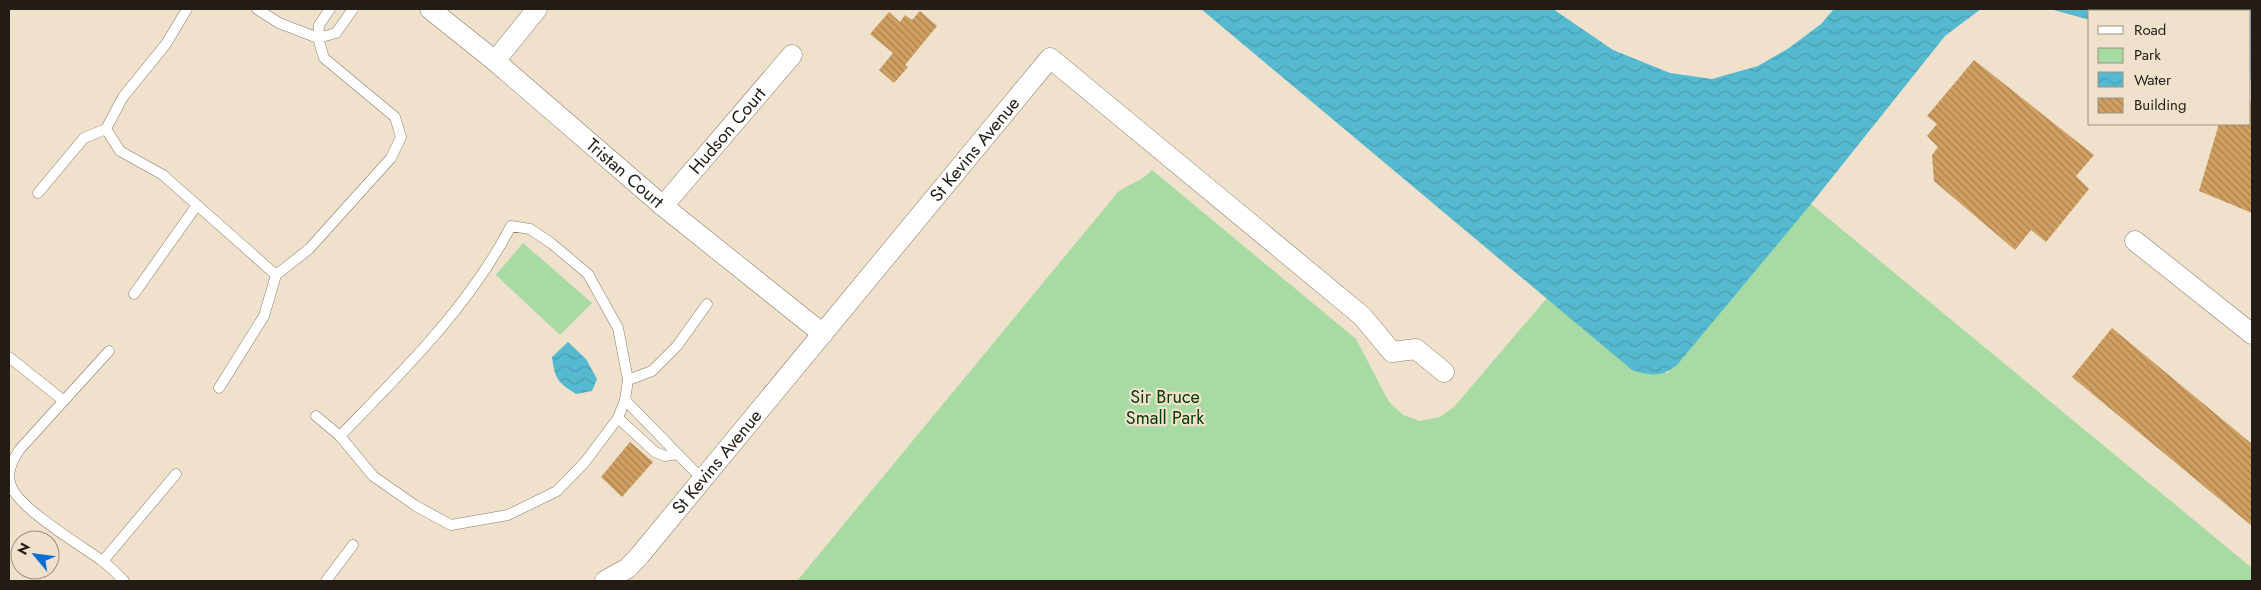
<svg xmlns="http://www.w3.org/2000/svg" width="2261" height="590" viewBox="0 0 2261 590" font-family="Jost,sans-serif">
<defs>
<pattern id="water-waves" width="16" height="10" patternUnits="userSpaceOnUse" patternTransform="scale(1.25)"><rect width="16" height="10" fill="#55b9cf"/><path d="M0 5q4-4 8 0t8 0" fill="none" stroke="#4a9eb1"/></pattern>
<pattern id="building-back-hatch" width="6" height="6" patternUnits="userSpaceOnUse" patternTransform="scale(1.25)"><rect width="6" height="6" fill="#d09f62"/><path d="M-1 5l2 2M0 0l6 6M5-1l2 2" fill="none" stroke="#a88150"/></pattern>
</defs>
<rect width="100%" height="100%" fill="#efe1cb"/>
<g fill="#a7dba3">
<path d="M1152,170L1356,339L1389,402L1403,415L1420,421L1440,417L1454,407L1547,298L1632,370L1668,373L1811,204L2252,568V581H797L1118,192C1130,183 1143,181 1152,170Z"/>
<polygon points="523,243 592,303 560,335 496,275"/>
</g>
<g fill="url(#water-waves)">
<path d="M1201,9H1553L1613,50L1670,73L1712,79L1758,66L1789,48L1821,24L1834,9H1981L1945,36L1811,204L1677,365C1663,377 1650,376 1632,370Z"/>
<polygon points="2050,9 2252,9 2252,80 2250,79 2250,11 2090,11 2090,20"/>
<path d="M568,342L586,359L597,379L592,391L576,394C557,382 555,379 552,357Z"/>
</g>
<g fill="url(#building-back-hatch)">
<polygon points="920,11 937,26 905,65 908,67 894,83 879,70 893,53 870,34 889,12 900,22 905,15 912,20"/>
<polygon points="1974,60 2094,155 2076,176 2089,189 2046,242 2031,230 2015,250 1934,181 1932,155 1938,147 1927,136 1937,124 1927,116"/>
<polygon points="2250,101 2252,102 2252,213 2199,191 2219,124 2250,124"/>
<polygon points="2112,328 2252,444 2252,526 2072,377"/>
<polygon points="630,442 653,462 622,497 601,477"/>
</g>
<g fill="none" stroke-linecap="round" stroke-linejoin="round">
<defs>
<g id="lane">
<polyline points="187,9 166,44 123,97 106,129 120,151 163,175 276,275 309,249 391,158 401,137 395,117 324,58 318,38 279,23 257,9"/>
<polyline points="330,9 319,25 318,38 336,33 353,9"/>
<polyline points="38,193 84,138 106,129"/>
<path d="M511,226L530,229L551,243L588,274L618,328L628,380L625,400L618,418L585,462L557,491L508,515L451,525L416,506L373,476L340,436C402,372 469,307 511,226Z"/>
<polyline points="134,294 197,205"/>
<path d="M109,351L20,449C12,461 5,474 12,488C22,510 80,545 101,560C110,566 117,574 124,581"/>
<polyline points="9,357 64,401"/>
<polyline points="628,380 652,371 677,346 707,304"/>
<polyline points="219,388 264,316 276,275"/>
<polyline points="625,400 703,480"/>
<polyline points="316,416 340,436"/>
<polyline points="618,418 655,452 665,456 678,454"/>
<polyline points="103,561 176,474"/>
<polyline points="326,581 353,545"/>
</g>
<g id="street">
<path id="s1" d="M430,9L495,61L663,206L823,334"/>
<polyline points="495,61 537,9"/>
<path id="s2" d="M663,206L792,55"/>
<polyline points="2135,241 2252,334"/>
<path id="s3" d="M605,581L628,568L640,555L1050,58L1362,316L1392,352L1416,349L1444,372"/>
</g>
</defs>
<use href="#lane" stroke="#887a67" stroke-width="11"/>
<use href="#street" stroke="#887a67" stroke-width="21"/>
<use href="#lane" stroke="#fff" stroke-width="10"/>
<use href="#street" stroke="#fff" stroke-width="20"/>
</g>
<g text-anchor="middle" dominant-baseline="central" stroke-width="4.5" stroke-linejoin="round" paint-order="stroke">
<g font-size="18" fill="#221c14" stroke="#efe1cb">
<text stroke="none"><textPath href="#s2" startOffset="99">Hudson Court</textPath></text>
<text stroke="none"><textPath href="#s3" startOffset="570">St Kevins Avenue</textPath></text>
<text stroke="none"><textPath href="#s1" startOffset="255">Tristan Court</textPath></text>
<text stroke="none"><textPath href="#s3" startOffset="165">St Kevins Avenue</textPath></text>
</g>
<g font-size="18" fill="#003a01" stroke="#efe1cb">
<text x="1165" y="397">Sir Bruce<tspan x="1165" dy="21">Small Park</tspan></text>
</g>
</g>
<rect width="2261" height="590" fill="none" stroke="#221c14" stroke-width="20"/>
<rect x="2088" y="10" width="162" height="115" fill="#efe1cb" stroke="#9d9282"/>
<rect x="2098" y="26" width="25" height="8" fill="#ffffff" stroke="#9d9282"/>
<text x="2134" y="35" font-size="15" fill="#221c14">Road</text>
<rect x="2098" y="48" width="25" height="15" fill="#a7dba3" stroke="#9d9282"/>
<text x="2134" y="60" font-size="15" fill="#221c14">Park</text>
<rect x="2098" y="72" width="25" height="15" fill="url(#water-waves)" stroke="#9d9282"/>
<text x="2134" y="85" font-size="15" fill="#221c14">Water</text>
<rect x="2098" y="98" width="25" height="15" fill="url(#building-back-hatch)" stroke="#9d9282"/>
<text x="2134" y="110" font-size="15" fill="#221c14">Building</text>
<g transform="translate(35 555) rotate(299)"><circle r="24" fill="#efe1cb" stroke="#9d9282"/>
<path d="M0-4L9 19L0 12L-9 19Z" fill="#0d6ed7"/>
<text y="-8" font-size="14" font-weight="bold" text-anchor="middle" fill="#221c14">N</text>
</g>
</svg>
